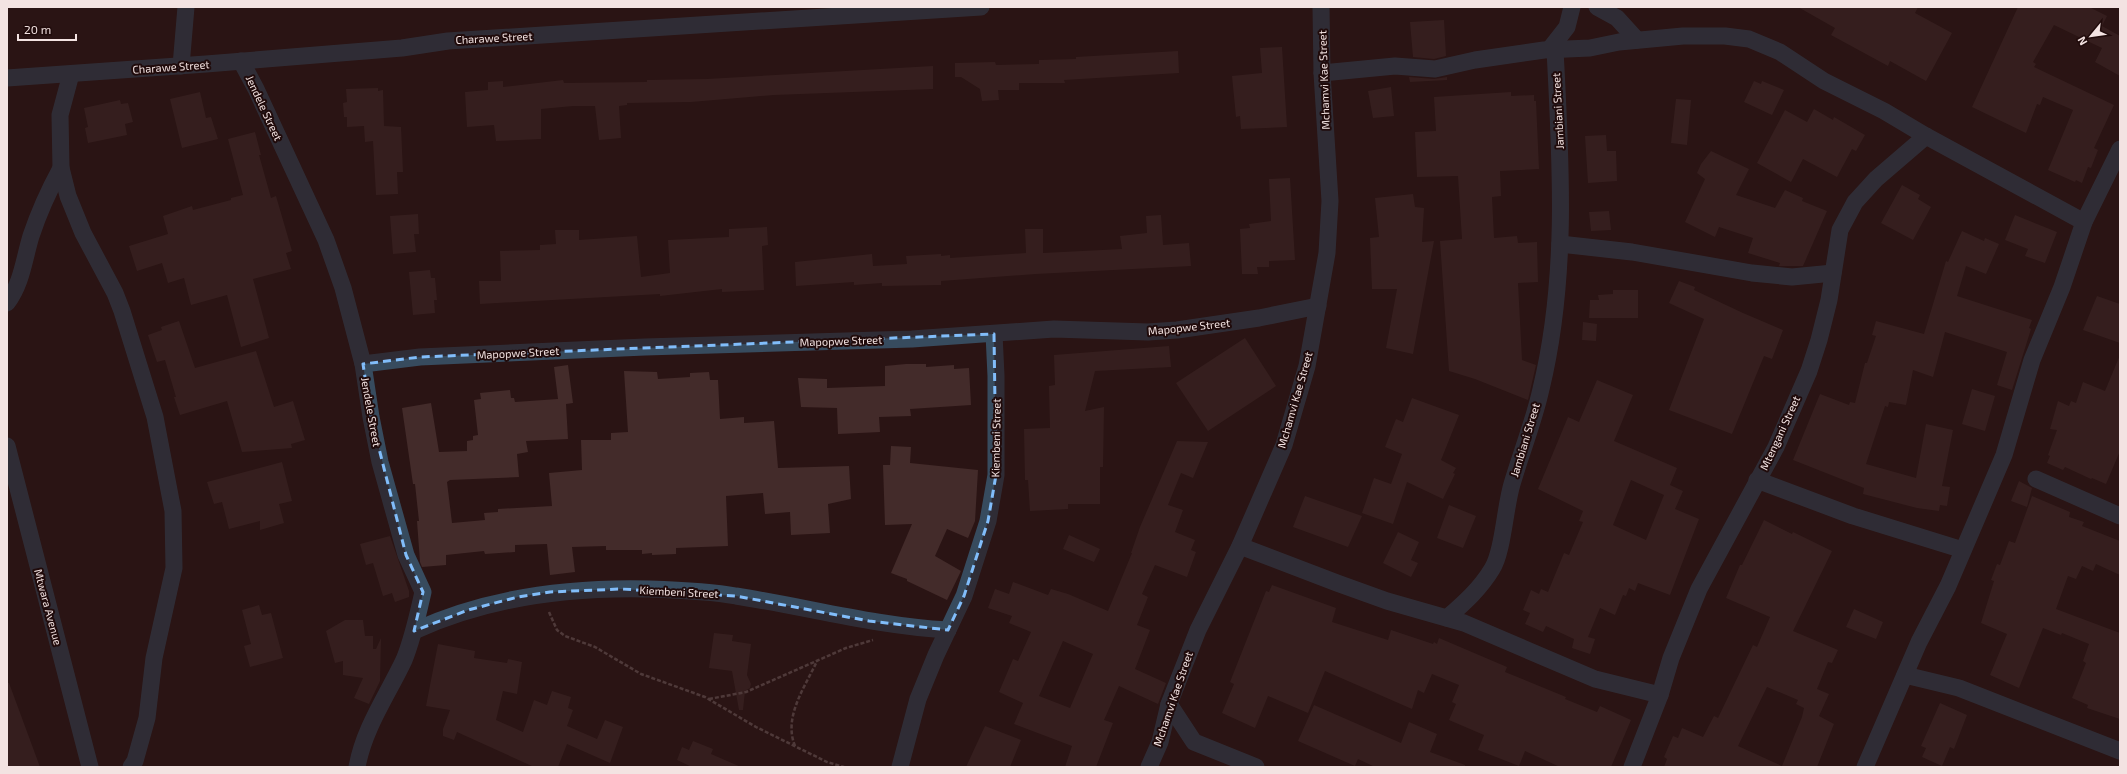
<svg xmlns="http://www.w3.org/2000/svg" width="2127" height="774" viewBox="0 0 2127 774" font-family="'Exo 2',sans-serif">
	<rect width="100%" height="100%" fill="#2a1414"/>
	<g fill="#432b2a" fill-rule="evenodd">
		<path d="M1798,7H1918L1915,13L1952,33L1926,81L1890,61L1888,66L1831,35L1835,28Z"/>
		<path d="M2018,7H2089L2107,16L2102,26L2120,36V76L2095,62L2102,48L2054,25L2033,62L2036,64L2034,67L2114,105L2094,148L2098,150L2091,168L2088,167L2082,183L2076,180L2075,182L2048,170L2073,110L2043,97L2040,105L2037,104L2026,133L1972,107Z"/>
		<path d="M1444,20L1446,56L1434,59L1413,57L1410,22Z"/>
		<path d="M1282,47L1287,127L1241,129L1240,116L1236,117L1232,76L1262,73L1260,48Z"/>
		<path d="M1178,51L1179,73L1064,80L1065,83H1019V90H998L999,100L982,101L980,89L961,77H955V63L995,62L996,65L1039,64V60L1076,59V57Z"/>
		<path d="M933,66V89L774,95L691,102L627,103V105L619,106L621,138L599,140L595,106H573L541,109V139L496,141L494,125L467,127L465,92L488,90V82L503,81V87L563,80L564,83L647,82V80L707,79Z"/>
		<path d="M1409,77L1434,79L1447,77V80L1410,82Z"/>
		<path d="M1754,81L1761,84L1762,81L1784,90L1772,115L1744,102Z"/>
		<path d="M1391,87L1394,116L1373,118L1368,91Z"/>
		<path d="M378,88V91L383,90L384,126L401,127L403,172H397L398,194L376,195L373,141L365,142L364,126L347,127V117H344L343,103L347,102L346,89Z"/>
		<path d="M200,92L206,118L211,117L218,139L182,148L170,99Z"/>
		<path d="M1511,92V96L1534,95V101H1536L1539,169L1500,171L1501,196L1492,197L1494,238L1517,236L1518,243L1537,242L1538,282L1518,283L1522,360L1536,365L1528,400L1475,379L1449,371L1440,241L1462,239L1458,176L1417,177L1415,132L1436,131L1434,97Z"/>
		<path d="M1676,99L1691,100L1687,145L1671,143Z"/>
		<path d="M120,100L121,104L128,103L133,122L125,124L127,135L88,143L85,128L88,127L84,108Z"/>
		<path d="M1814,109L1833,120L1834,117L1865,135L1856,151L1852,149L1837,177L1803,159L1791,182L1757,163L1785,110L1807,122Z"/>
		<path d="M255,132L261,155H259L271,198L276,196L292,251L286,253L291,269L253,279L269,338L241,347L227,295L191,305L184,278L168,283L162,263L137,271L129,246L168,234L163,216L192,206L193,210L231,200V198L243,195L228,139Z"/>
		<path d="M1606,135L1607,151H1616L1617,181L1588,183L1585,136Z"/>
		<path d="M1711,151L1749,169L1736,195L1775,208L1785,190L1803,198L1802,201L1827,211L1803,266H1779L1780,263L1748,253L1753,238L1719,227L1715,237L1685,222L1705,179L1697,173L1701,164Z"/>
		<path d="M1290,178L1295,260L1269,261V267H1257L1258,274H1242L1240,229L1250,228L1249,224L1271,221L1269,179Z"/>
		<path d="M1902,185L1920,195L1918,199L1931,207L1913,240L1881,223Z"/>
		<path d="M1413,194L1415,207L1424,208L1422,242L1434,241L1413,354L1386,348L1397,289H1372L1370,238L1379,237L1375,198Z"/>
		<path d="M1609,211L1611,230L1591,231L1589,212Z"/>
		<path d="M418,214L419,234H414L416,252L393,254L390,216Z"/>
		<path d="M1161,215L1163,245L1189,243L1191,266L1036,274L941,281V285L882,286V283L854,285V282L796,286L795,262L872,254L873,266L907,264L906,256L941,254V256L950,255V258L1026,253L1025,229H1043V253L1122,249L1120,236L1147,233L1146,216Z"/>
		<path d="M2015,215L2057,232L2045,263L2025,256L2028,249L2005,240Z"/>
		<path d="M767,227L768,245L762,246L764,290L722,292V289L660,296V294L480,304L479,281H501L500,251L540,250V245L556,244L555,230H579V240L637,236L641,277L670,273L668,240L729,237V229Z"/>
		<path d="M1962,231L1984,241L1985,238L1999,244L1986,274L1966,266L1957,296L2032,320L2029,328L2031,329L2012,390L1997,385L2007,352L1945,332L1933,377L1913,370L1906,405L1889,402L1888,407L1885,406L1866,464L1916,478L1926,424L1953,430L1942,486L1950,487L1947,506L1940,505L1939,511L1917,508L1863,494L1864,488L1793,460L1820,394L1849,405L1850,402L1855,403L1865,363H1867L1876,336L1872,335L1876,321L1924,334L1946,261L1948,262Z"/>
		<path d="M430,270L431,278H435L437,300H434L435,313L413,315L409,272Z"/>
		<path d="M1679,281L1695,287L1694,290L1743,313L1783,330L1772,359L1764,356L1732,434L1669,410L1704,319L1669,303Z"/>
		<path d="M1613,290H1638V318H1589L1590,300H1599L1598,295L1613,294Z"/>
		<path d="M2097,296L2120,304V343L2083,330Z"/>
		<path d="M179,321L195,368L256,351L274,407L293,401L305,440L291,444L292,448L242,452L227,401L180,415L174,397H176L165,360L157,362L148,335L162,330L161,327Z"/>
		<path d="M1583,322L1597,324L1596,341L1582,340Z"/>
		<path d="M1245,338L1276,386L1208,431L1176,383Z"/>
		<path d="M1169,346L1171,367L1095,371L1085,411L1104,407L1103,467H1100V504H1068V509L1030,511L1028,480H1025L1024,429L1050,428L1049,386L1055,385L1054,355Z"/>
		<path d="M2120,355V451L2106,484L2092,478L2091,479L2065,467L2063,470L2047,463L2050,456L2048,455L2057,430L2050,429L2058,401L2069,406L2071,401L2076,403L2083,382L2105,391Z"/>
		<path d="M906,364H926V367L954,365V369L969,368L971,405L910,409L911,416L879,417L880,432L838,434L837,408L801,407L798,378L827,379V388L885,386V366Z"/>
		<path d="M568,365L573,403L566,404L568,439L526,441L528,452L517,454L519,477L450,480L447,482L452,523L485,520L484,513L498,512V509L552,506L549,473L582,470L581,440H611V433L628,432L624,371L657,372L658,379L690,377V373L709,372L710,380H718L720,419L744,417V423L774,421L778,468L849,466L851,499L828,504L830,533L791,535L790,512L765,514L763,493L726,496L728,546L676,548V554L652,555V553L642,554V550H606V546L572,547L575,572L550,575L547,544L515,545V552L485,554L484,551L446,555V565L422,567L420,562L417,521H419L415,484H413L402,408L431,403L439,452L467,451V441L473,440V436L478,435L474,400L481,399L480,393L510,390L511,398H514L515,402L558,399L554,367Z"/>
		<path d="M1597,380L1633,395L1614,441L1677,468L1670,485L1683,491L1675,509L1699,519L1670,595L1638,583L1635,591L1629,588L1626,596L1623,595L1615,615L1600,608L1588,637L1595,639L1590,654L1572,648L1574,639L1546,626L1543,632L1525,624L1530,613L1523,610L1531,590L1539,594L1541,589L1548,592L1564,553L1569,555L1583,522L1579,521L1583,511L1538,489L1568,417L1579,422ZM1631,480L1664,495L1646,540L1613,525Z"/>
		<path d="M1972,389L1995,396L1985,431L1962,424Z"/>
		<path d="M1412,398L1459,415L1441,460L1456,468L1453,473L1455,474L1443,499L1407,482L1393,524L1362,513L1374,478L1391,484L1402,454L1385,447L1396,419L1403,422Z"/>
		<path d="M1177,441L1208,442L1193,478L1181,473L1168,505L1183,510L1175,532L1195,540L1191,550L1196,552L1187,577L1155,565L1142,594L1148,597L1137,625L1150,630L1135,669L1166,683L1158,704L1119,686L1104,720L1113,723L1096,767H1065L1072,746L1014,724L1023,703L999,692L1013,659L1018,661L1031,632L1009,623L1012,616L988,608L995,589L1009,594L1013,582L1048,595L1051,589L1068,594L1108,611L1132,553H1131L1140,527ZM1063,641L1093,654L1070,708L1039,696Z"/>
		<path d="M891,446L911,447L910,463L978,470L975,521L968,538L947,529L935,556L961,571L947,600L907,581V579L891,573L912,524L885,525L883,465H890Z"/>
		<path d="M282,462L292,501L279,504L284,523L260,530V521L229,529L222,502L214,504L207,482Z"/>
		<path d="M2019,481L2032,488L2027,507L2011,501Z"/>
		<path d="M1305,496L1362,516L1348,547L1293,527Z"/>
		<path d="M2032,496L2070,512L2069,517L2084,522L2082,526L2120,541V575L2096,564L2093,571L2082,566L2076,579L2068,576L2056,609L2120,633V719L2087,708L2088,705L2072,698L2086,663L2083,661L2089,644L2062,633L2061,635L2043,628L2019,688L1990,675L2007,634L1981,623L1994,581L1991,580L1997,564L2000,565L2009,541L2015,543Z"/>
		<path d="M1449,505L1476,516L1463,548L1437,538Z"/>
		<path d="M1764,520L1792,534L1793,532L1832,551L1793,631L1838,650L1832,663L1828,662L1817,689L1829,694L1819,716L1834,724L1817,767H1664L1667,759L1664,757L1673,736L1678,738L1682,728L1703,737L1714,716L1718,718L1753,645L1757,647L1770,617L1726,598L1740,565H1742ZM1767,687L1798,700L1796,704L1804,708L1802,717L1782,766L1738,746Z"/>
		<path d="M1398,532L1419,542L1411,560L1418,563L1411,577L1383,563Z"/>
		<path d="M1069,535L1100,549L1094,562L1063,549Z"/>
		<path d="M390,536L409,591V597L395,602L392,593L383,596L373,563L366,565L360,544Z"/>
		<path d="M1272,585L1336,608L1332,622L1388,640L1391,630L1433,644L1434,642L1437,644L1439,638L1507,667L1505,672L1566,697L1565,699L1597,712L1600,706L1631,720L1611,767H1560L1525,751L1519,766L1478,750L1484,735L1449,720L1456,704L1452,702L1459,685L1432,674L1424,693L1418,690L1412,709L1325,671L1308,713L1268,696L1255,728L1222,713L1234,684L1230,682L1266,591L1269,592Z"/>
		<path d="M259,605L262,615L271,613L283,658L250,667L244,646L251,644L242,610Z"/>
		<path d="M1854,609L1883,622L1876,639L1846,627Z"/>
		<path d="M345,620H363L365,636H373V649H376L381,638L380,681L369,704L354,698L363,678L343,675V661L335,663L326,631Z"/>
		<path d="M714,633L733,635L732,641L751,644L747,675L751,684L750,688L745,691L743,710H739L732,671L709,668Z"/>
		<path d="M438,644L475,651L474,658L507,663L508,659L522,662L517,694L503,691L496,720L523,732L534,700L547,705L552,691L571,697L568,708L573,710L567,726L597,739L605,720L623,727L610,763L567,744L558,767H534L457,732L454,740L443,736V729L450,710L426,706Z"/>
		<path d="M7,683H9L40,767H7Z"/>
		<path d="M1940,703L1967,715L1954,749L1950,747L1942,766L1922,757L1926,748L1921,746Z"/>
		<path d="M1314,705L1401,743L1409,722L1437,734L1430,752L1465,765V767H1375L1358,759L1355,766L1298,741Z"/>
		<path d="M985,726L1021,740L1010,767H966Z"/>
		<path d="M693,741L713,749L711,754L741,767H692L677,760L682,747L689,750Z"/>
	</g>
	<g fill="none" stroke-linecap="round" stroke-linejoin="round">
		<g stroke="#7b6767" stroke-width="2.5" stroke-dasharray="4 2" stroke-linecap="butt">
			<path d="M549,612L557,630L565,636L595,647L641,674L705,697L756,727L827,762L844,767"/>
			<path d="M709,699L746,692L846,648L873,640"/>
			<path d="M795,746C783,717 805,687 817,661"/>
		</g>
		<g stroke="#374b5e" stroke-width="17">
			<path d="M1597,7L1617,18L1637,40"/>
			<path d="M1549,50L1567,27L1572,7"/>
			<path d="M241,61L256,89L326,240L343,288L363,364L371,417L380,462L406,555L423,592C418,614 413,638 404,660C387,696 364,728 357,767"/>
			<path d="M181,66L186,7"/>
			<path d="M1322,73L1395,66L1435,69L1475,60L1544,50L1590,48L1619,42L1683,36H1725L1749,39L1780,52L1824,81L1884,111L1926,136L2084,222"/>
			<path d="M71,74L60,115L61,168L68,196L83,233L115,293L122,311L155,417L173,511L174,568L154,658L147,718L135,761L131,767"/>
			<path d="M7,78L206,64L402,48L448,41L981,7"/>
			<path d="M1560,244L1632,252L1752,273L1792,277L1833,273"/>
			<path d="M7,303C22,283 24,259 31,236C39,212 49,190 61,168"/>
			<path d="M363,364L420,357L645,347L912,339L1054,329L1148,332L1177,330L1259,318L1318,306"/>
			<path d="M7,446L90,767"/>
			<path d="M2036,479L2120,516"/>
			<path d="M1757,480L1853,516L1963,550"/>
			<path d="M1240,546L1337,583L1387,601L1464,623L1595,679L1660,695"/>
			<path d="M1447,618C1464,603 1480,589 1492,569C1503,552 1505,507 1512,484C1521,453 1534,421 1541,389C1568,278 1561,163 1555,50"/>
			<path d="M414,631C488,597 568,587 649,589C678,590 708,591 736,596C807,607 876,626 948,630"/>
			<path d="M1905,675L1959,688L2120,751"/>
			<path d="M1169,704L1194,742L1256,767"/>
			<path d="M900,767L918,699L936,655L964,596L988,521L996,475V376L994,334"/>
			<path d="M1149,767L1160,742L1169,704L1198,630L1240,546L1284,445L1307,366L1327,253L1330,201L1322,73L1321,7"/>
			<path d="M1632,767L1660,695L1671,658L1699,589L1776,447L1809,371L1819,340L1829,300L1840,230L1855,202L1876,179L1926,136"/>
			<path d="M1865,767L1919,642L1948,586L2004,455L2032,360L2062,287L2084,222L2120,149"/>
		</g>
	</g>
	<path d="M0 0H2127V774H0ZM994,334L996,475L988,521L964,596L948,630L869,621L736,596L621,589L550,592L518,597L468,610L414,631L423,592L406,555L371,417L363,364L420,357Z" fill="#2a1414" fill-opacity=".55" fill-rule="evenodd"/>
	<path fill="none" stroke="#81bdfa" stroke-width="3" stroke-dasharray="8 5" stroke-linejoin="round" d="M994,334L996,475L988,521L964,596L948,630L869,621L736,596L621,589L550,592L518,597L468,610L414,631L423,592L406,555L371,417L363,364L420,357Z"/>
	<g text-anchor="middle" stroke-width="4" stroke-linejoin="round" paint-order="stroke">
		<g font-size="11" fill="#f3e3e2" stroke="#200b0b">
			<text transform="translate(494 38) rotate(-3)" y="4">Charawe Street</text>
			<text transform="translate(171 67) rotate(-4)" y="4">Charawe Street</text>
			<text transform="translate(1324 80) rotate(-92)" y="4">Mchamvi Kae Street</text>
			<text transform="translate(264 108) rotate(65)" y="4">Jendele Street</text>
			<text transform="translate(1558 111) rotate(-93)" y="4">Jambiani Street</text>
			<text transform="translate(1189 327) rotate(-6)" y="4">Mapopwe Street</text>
			<text transform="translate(841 341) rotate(-2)" y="4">Mapopwe Street</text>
			<text transform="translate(518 353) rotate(-3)" y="4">Mapopwe Street</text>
			<text transform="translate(1295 400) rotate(-74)" y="4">Mchamvi Kae Street</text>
			<text transform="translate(371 412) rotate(80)" y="4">Jendele Street</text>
			<text transform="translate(1780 433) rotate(-65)" y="4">Mtengani Street</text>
			<text transform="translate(996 438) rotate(-89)" y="4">Kiembeni Street</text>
			<text transform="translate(1525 440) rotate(-73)" y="4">Jambiani Street</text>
			<text transform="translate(679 592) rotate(3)" y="4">Kiembeni Street</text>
			<text transform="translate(48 607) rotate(75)" y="4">Mtwara Avenue</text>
			<text transform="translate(1173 699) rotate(-71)" y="4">Mchamvi Kae Street</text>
		</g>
	</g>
	<rect width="2127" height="774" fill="none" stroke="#f3e3e2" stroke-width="16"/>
	<g transform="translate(2091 36) rotate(241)" stroke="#200b0b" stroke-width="3" paint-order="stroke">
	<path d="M0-3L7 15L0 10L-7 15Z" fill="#f3e3e2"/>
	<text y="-6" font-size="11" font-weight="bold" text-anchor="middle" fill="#f3e3e2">N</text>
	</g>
	<path d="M18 34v6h58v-6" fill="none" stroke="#f3e3e2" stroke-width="2"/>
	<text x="24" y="34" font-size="12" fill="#f3e3e2" stroke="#200b0b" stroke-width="3" paint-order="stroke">20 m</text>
</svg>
